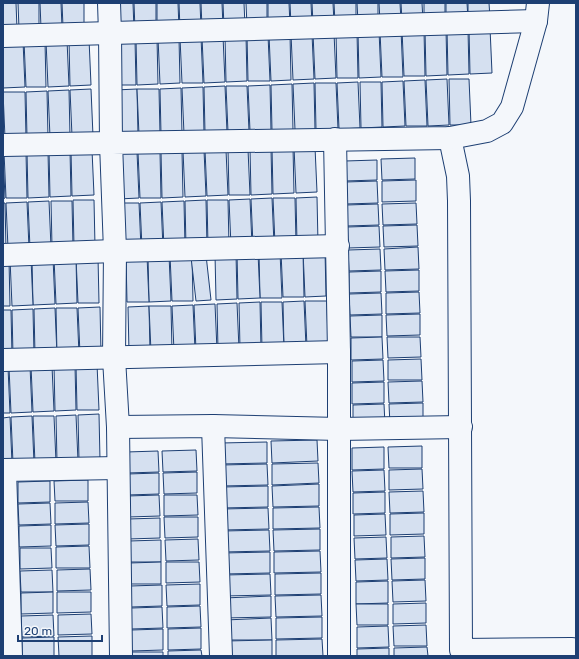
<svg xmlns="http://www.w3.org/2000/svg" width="579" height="659" viewBox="0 0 579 659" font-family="Rubik,sans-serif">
	<rect width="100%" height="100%" fill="#f4f7fb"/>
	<g fill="#d5e0f0" stroke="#1d3f73">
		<path d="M3,3H16L17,29H3Z"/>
		<path d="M18,3H39V28L19,29Z"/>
		<path d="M40,3H61L62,27L41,28Z"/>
		<path d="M62,3H84V27H63Z"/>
		<path d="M112,3H133L134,30H113Z"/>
		<path d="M134,3H156V29L135,30Z"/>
		<path d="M157,3H178L179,29H157Z"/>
		<path d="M179,3H200L201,28L180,29Z"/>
		<path d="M201,3H222L223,27L202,28Z"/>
		<path d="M223,3H244L245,26L224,27Z"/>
		<path d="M246,3H267V26H247Z"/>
		<path d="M268,3H289L290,25L268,26Z"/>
		<path d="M290,3H311L312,24L291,25Z"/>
		<path d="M312,3H333L334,23L313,24Z"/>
		<path d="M334,3H356V22L335,23Z"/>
		<path d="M357,3H378V22H358Z"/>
		<path d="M379,3H400L401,21L380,22Z"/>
		<path d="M401,3H422L423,21H402Z"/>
		<path d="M424,3H445V20L424,21Z"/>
		<path d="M446,3H467L468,19L446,20Z"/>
		<path d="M468,3H489L490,18L468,19Z"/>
		<path d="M490,28L492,73L470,74L469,29Z"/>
		<path d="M446,29L447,75L426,76L425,30Z"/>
		<path d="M447,29H468L469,74L448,75Z"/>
		<path d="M401,30L403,77H382L380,31Z"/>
		<path d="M402,30H424L425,76H404Z"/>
		<path d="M379,31L381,77L359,78L358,32Z"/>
		<path d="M357,32L358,78H337L336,33Z"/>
		<path d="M313,33H334L336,78L315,79Z"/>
		<path d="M290,34L291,80L271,81L269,35Z"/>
		<path d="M291,34H312L314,79L293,80Z"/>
		<path d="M246,35L247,81L226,82L225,36Z"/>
		<path d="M247,35H268L270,81H248Z"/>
		<path d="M223,36L225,82L204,83L202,37Z"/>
		<path d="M201,37L203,83H182L180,38Z"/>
		<path d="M157,38L158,84L137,85L136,39Z"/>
		<path d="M158,38H179L180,83L160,84Z"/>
		<path d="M89,39L91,85L70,86L69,40Z"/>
		<path d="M135,39L136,85H115L113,40Z"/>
		<path d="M67,40L69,86L48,87L46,41Z"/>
		<path d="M23,41L25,87L3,88V42Z"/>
		<path d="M24,41H45L46,87H26Z"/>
		<path d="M447,79L449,125L428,126L426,80Z"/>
		<path d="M449,79H469L471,125H450Z"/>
		<path d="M425,80L427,126H406L404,81Z"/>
		<path d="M403,81L405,126L383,127L382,82Z"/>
		<path d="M358,82L360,128L339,129L337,83Z"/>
		<path d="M360,82H381L382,127L361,128Z"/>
		<path d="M314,83L315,130H295L293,84Z"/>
		<path d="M315,83H336L338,129L316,130Z"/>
		<path d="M292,84L293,130L272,131L271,85Z"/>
		<path d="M270,85L271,131H250L248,86Z"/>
		<path d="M225,86L227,132L205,133L204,87Z"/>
		<path d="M226,86H247L249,131L228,132Z"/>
		<path d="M203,87L204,133L184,134L182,88Z"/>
		<path d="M181,88L182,134H161L160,89Z"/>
		<path d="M91,89L93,136H72L70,90Z"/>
		<path d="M137,89L138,135L117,136L115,90Z"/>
		<path d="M137,89H159L160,134L139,135Z"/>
		<path d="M69,90L70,136L50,137L48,91Z"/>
		<path d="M47,91L48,137L27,138L26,92Z"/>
		<path d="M3,92H25L26,138H5Z"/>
		<path d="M293,147L294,193L273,194L272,148Z"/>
		<path d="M294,147H315L317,192L296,193Z"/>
		<path d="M271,148L272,194L251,195L250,149Z"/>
		<path d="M248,149L250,195H229L228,150Z"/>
		<path d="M70,150L71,196L50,197L49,151Z"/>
		<path d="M71,150H92L94,195L72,196Z"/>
		<path d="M204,150L206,196L185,197L183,151Z"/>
		<path d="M205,150H226L228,195L207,196Z"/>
		<path d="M48,151L49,197L28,198L27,152Z"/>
		<path d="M161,151H182L183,197L162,198Z"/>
		<path d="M3,152L5,198L3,199Z"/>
		<path d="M4,152H26L27,198H6Z"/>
		<path d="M137,152L139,198L118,199L116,153Z"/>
		<path d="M138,152H160L161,198H140Z"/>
		<path d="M415,158V179L382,180L381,159Z"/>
		<path d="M377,160V180L345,181V161Z"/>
		<path d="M416,180V201L382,202V181Z"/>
		<path d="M377,181L378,203L346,204L345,182Z"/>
		<path d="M317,197L318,243H297L296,198Z"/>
		<path d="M272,198L274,244L253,245L251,199Z"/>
		<path d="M273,198H295L296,243L275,244Z"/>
		<path d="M250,199L252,245L231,246L229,200Z"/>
		<path d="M73,200H94L95,246L74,247Z"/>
		<path d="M206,200L207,247H186L185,201Z"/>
		<path d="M207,200H228L229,246H208Z"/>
		<path d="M49,201L51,247L30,248L28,202Z"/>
		<path d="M51,201H72L73,247H52Z"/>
		<path d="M184,201L185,247L164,248L162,202Z"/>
		<path d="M27,202L29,248H8L6,203Z"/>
		<path d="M161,202L163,248H142L140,203Z"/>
		<path d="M3,203H5L6,248H3Z"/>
		<path d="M118,203H139L141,248L119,249Z"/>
		<path d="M416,203L417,224L383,225L382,204Z"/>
		<path d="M378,204L379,225L347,226L346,205Z"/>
		<path d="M417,225L418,246L384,247L383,226Z"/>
		<path d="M379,226L380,247L348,248L347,227Z"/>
		<path d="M418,247L419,269L385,270L384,249Z"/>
		<path d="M380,249L381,270L349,271L348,250Z"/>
		<path d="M325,250L326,296L305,297L303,251Z"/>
		<path d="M303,251L304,297H283L281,252Z"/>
		<path d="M280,252L282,298H260L259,253Z"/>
		<path d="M236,253L237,299L216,300L215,254Z"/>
		<path d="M237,253H258L260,298L238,299Z"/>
		<path d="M192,254L193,301H172L170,255Z"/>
		<path d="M169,255L171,301L149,302L148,256Z"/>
		<path d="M206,255L211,300L196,301L191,257Z"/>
		<path d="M147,256L149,302H127L126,257Z"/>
		<path d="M98,257L99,303H78L76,258Z"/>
		<path d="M53,258L55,304L33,305L32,259Z"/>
		<path d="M54,258H76L77,303L56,304Z"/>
		<path d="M10,259H31L33,305L12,306Z"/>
		<path d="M3,260H9L10,306H3Z"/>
		<path d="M419,270V291L386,292L385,271Z"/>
		<path d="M381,271V292L349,293V272Z"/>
		<path d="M419,292L420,313L386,314V293Z"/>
		<path d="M381,293L382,314L350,315L349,294Z"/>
		<path d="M304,301L306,347L284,348L283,302Z"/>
		<path d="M305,301H327L328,346L307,347Z"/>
		<path d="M260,302L261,349H240L239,303Z"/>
		<path d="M261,302H282L284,348L262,349Z"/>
		<path d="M237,303L239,349L218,350L217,304Z"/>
		<path d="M215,304L217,350H196L194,305Z"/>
		<path d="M193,305L195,350L174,351L172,306Z"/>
		<path d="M149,306L150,352L129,353L128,307Z"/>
		<path d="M149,306H171L172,351L151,352Z"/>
		<path d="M100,307L101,353L80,354L78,308Z"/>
		<path d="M55,308L57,355H35L34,309Z"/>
		<path d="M56,308H77L79,354L57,355Z"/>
		<path d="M33,309L34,355L13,356L12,310Z"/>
		<path d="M3,310H11L12,356H3Z"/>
		<path d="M420,314V335L387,336L386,315Z"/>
		<path d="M382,315V337H351L350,316Z"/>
		<path d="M382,337L383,359L351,360V338Z"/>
		<path d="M387,337H420L421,357L388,358Z"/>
		<path d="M421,359L422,380H388V360Z"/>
		<path d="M383,360L384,381L352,382V361Z"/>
		<path d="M97,364L99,410H77L76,365Z"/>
		<path d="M75,365L76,410L55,411L54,366Z"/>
		<path d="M30,366L32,412L11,413L9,367Z"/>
		<path d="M31,366H52L54,411L33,412Z"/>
		<path d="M3,367H8L10,413H3Z"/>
		<path d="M422,381L423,402L389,403L388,382Z"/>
		<path d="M384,382V403L352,404V383Z"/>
		<path d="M423,403V424L390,425L389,404Z"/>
		<path d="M384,404L385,425L353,426V405Z"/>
		<path d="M99,414L100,460L79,461L78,415Z"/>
		<path d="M76,415L78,461L57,462L56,416Z"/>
		<path d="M32,416L34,463H13L11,417Z"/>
		<path d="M33,416H54L56,462L35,463Z"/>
		<path d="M10,417L12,463L3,464V418Z"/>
		<path d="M317,440L318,461L272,463L271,441Z"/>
		<path d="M267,442V463L221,464V443Z"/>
		<path d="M422,446V468H389L388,447Z"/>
		<path d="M384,447V469L352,470V448Z"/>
		<path d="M196,450L197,471L163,472L162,451Z"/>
		<path d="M158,451L159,472L127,473L126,452Z"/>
		<path d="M318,463L319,483L272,485V464Z"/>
		<path d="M267,464L268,485L222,486L221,465Z"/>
		<path d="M422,469L423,489L389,490V470Z"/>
		<path d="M384,470L385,491L353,492L352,471Z"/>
		<path d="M197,472V493L164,494L163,473Z"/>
		<path d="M159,473V494L127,495V474Z"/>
		<path d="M88,480V501H55L54,481Z"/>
		<path d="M50,481V502L18,503V482Z"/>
		<path d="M319,484V506L273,507L272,486Z"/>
		<path d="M268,486V507L222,508V487Z"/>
		<path d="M423,491L424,512L390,513L389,492Z"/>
		<path d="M385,492V513L353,514V493Z"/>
		<path d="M159,495L160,516L128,517L127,496Z"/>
		<path d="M164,495H197L198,515L164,516Z"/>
		<path d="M88,502L89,523L55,524V503Z"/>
		<path d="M50,503L51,524L19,525L18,504Z"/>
		<path d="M319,507L320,528L273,529V508Z"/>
		<path d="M268,508L269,529L223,530L222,509Z"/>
		<path d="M424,513V534L390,535V514Z"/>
		<path d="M385,514L386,535L354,536V515Z"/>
		<path d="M164,517H198V537L165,538Z"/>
		<path d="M160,518V538L128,539V519Z"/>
		<path d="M89,524V545L56,546L55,525Z"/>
		<path d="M51,525V546L19,547V526Z"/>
		<path d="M320,529V550L274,551L273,530Z"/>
		<path d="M269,530L270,551L223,552V531Z"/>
		<path d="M424,536L425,557L391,558V537Z"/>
		<path d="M386,537L387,558L355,559L354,538Z"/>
		<path d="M198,539L199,560L166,561L165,540Z"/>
		<path d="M161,540V562H129V541Z"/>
		<path d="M89,546L90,568H56V547Z"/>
		<path d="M20,548H51L52,568L20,569Z"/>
		<path d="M320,551L321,572L274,573V552Z"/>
		<path d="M270,552V573L224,574L223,553Z"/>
		<path d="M425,558V579L392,580L391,559Z"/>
		<path d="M387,559L388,580L356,581L355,560Z"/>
		<path d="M161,562V584H130L129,563Z"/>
		<path d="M166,562H199L200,582L166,583Z"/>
		<path d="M90,569L91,590L57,591V570Z"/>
		<path d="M52,570L53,592H21L20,571Z"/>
		<path d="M321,573V594L275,595V574Z"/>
		<path d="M270,574L271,595L224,596V575Z"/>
		<path d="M425,580L426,601L393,602L392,581Z"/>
		<path d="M388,581V603L356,604V582Z"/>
		<path d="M200,584V605L167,606L166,585Z"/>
		<path d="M162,585V606L131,607L130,586Z"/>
		<path d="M53,592V613L21,614V593Z"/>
		<path d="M57,592H91V612L57,613Z"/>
		<path d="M321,595L322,616L276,617L275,596Z"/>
		<path d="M271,596V617L225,618L224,598Z"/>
		<path d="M426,603V623L393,624V604Z"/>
		<path d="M356,604H388V625H357Z"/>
		<path d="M200,606L201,627L167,628V607Z"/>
		<path d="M162,607L163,628L131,629V608Z"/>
		<path d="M91,614L92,634L58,635V615Z"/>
		<path d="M53,615L54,636L22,637L21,616Z"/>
		<path d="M322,617V638L276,639V618Z"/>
		<path d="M271,618L272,640H226L225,620Z"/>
		<path d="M426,625L427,646H394L393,626Z"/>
		<path d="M388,626L389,647L357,648V627Z"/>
		<path d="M201,628V649L168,650V629Z"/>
		<path d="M163,629V650L131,651V630Z"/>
		<path d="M92,636V656H59L58,637Z"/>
		<path d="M54,637V656H22V638Z"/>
		<path d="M322,639L323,656H276V640Z"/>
		<path d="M272,640V656H226V641Z"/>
		<path d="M427,647L428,656H394V648Z"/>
		<path d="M389,648V656H357V649Z"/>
		<path d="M201,650L202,656H168V651Z"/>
		<path d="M131,652H163V656H132Z"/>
	</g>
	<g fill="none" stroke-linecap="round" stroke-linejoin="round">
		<g stroke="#1d3f73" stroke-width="24">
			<g id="minor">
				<path d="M3,36L536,21"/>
				<path d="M450,138L458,176L459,201L461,650L572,649L576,651"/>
				<path d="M335,139L339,352V656"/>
				<path d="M3,145L111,143L110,33L109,3"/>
				<path d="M3,255L115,251L338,246"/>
				<path d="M3,360L339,352"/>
				<path d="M213,426L221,656"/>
				<path d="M118,427L213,426L339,429L461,427"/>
				<path d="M3,470L118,468"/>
				<path d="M5,470L11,656"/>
				<path d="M121,656L118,427L114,358L115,251L111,143L450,138L487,131L502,123L512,107L536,21L538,3"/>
			</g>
		</g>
		<use href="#minor" stroke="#f4f7fb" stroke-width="22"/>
	</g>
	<rect width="579" height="659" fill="none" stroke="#1d3f73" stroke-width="8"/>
	<path d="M18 635v6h84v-6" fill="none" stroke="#1d3f73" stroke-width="2"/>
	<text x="24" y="635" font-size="12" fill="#1d3f73" stroke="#f4f7fb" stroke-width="3" paint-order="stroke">20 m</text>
</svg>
